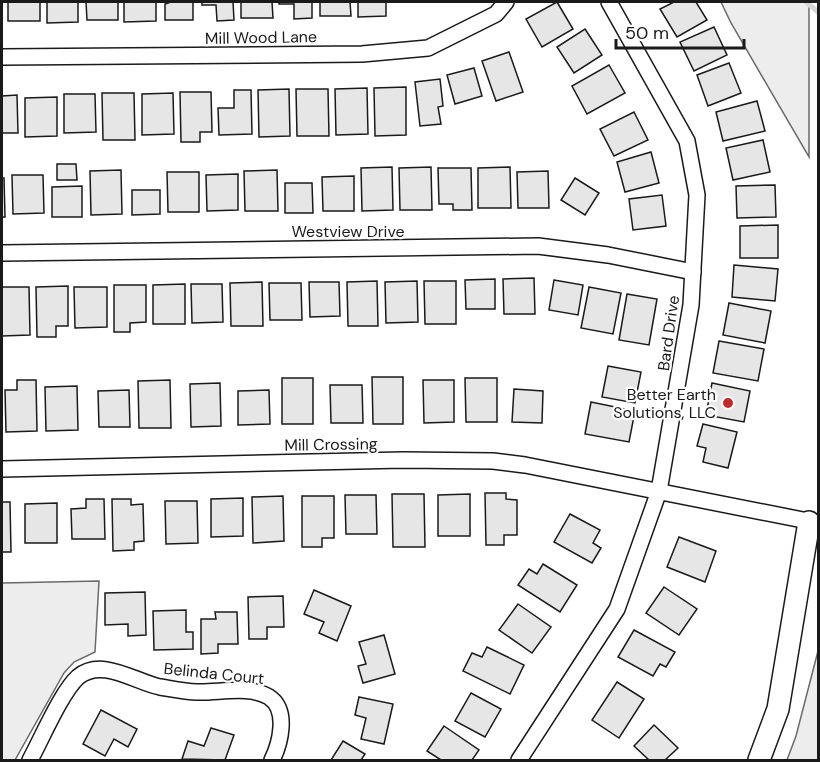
<svg xmlns="http://www.w3.org/2000/svg" width="820" height="762" viewBox="0 0 820 762" font-family="'DM Sans',sans-serif">
	<rect width="100%" height="100%" fill="#fff"/>
	<g fill="#ededed" stroke="#6a6a6a" stroke-width="1.5">
		<path d="M721,2H809V157L731,23Z"/>
		<path d="M99,581L95,652L74,662L64,673L15,760H2V583Z"/>
		<path d="M818,651V760H787L796,736Z"/>
	</g>
	<g fill="none" stroke-linecap="round" stroke-linejoin="round">
		<path stroke="#d7d7d7" stroke-width="5" d="M806,2L818,12"/>
	</g>
	<g fill="#e6e6e6" stroke="#1a1a1a" stroke-width="1.5">
		<rect x="8" y="2" width="32" height="19"/>
		<path d="M47,2H78V22L47,23Z"/>
		<path d="M86,2H118V20H87Z"/>
		<path d="M124,2H156V21L124,22Z"/>
		<path d="M171,2H193V20H165V4Z"/>
		<path d="M202,2H233L234,20L217,21L216,5H202Z"/>
		<path d="M241,2H272L273,18H241Z"/>
		<path d="M279,2H312V18L294,19V4H279Z"/>
		<path d="M320,2H350L351,16H320Z"/>
		<path d="M358,2H386V16L358,17Z"/>
		<path d="M557,2L573,29L542,47L526,19Z"/>
		<path d="M674,2H696L707,20L677,37L660,9Z"/>
		<path d="M714,27L727,55L694,71L680,42Z"/>
		<path d="M585,29L602,55L574,73L557,47Z"/>
		<path d="M509,52L523,92L496,101L482,61Z"/>
		<path d="M729,63L741,93L708,106L697,75Z"/>
		<path d="M609,65L625,93L587,114L572,86Z"/>
		<path d="M474,68L482,96L455,104L447,75Z"/>
		<path d="M440,79L443,106L438,107L441,124L420,126L415,82Z"/>
		<path d="M406,87V135L375,136L374,88Z"/>
		<path d="M367,88L368,134L336,135L335,89Z"/>
		<path d="M289,89L290,136L259,137L258,90Z"/>
		<path d="M296,89H328L329,136H297Z"/>
		<path d="M234,90H251L252,134L219,135L218,108H234Z"/>
		<path d="M180,92H211L212,132H200V142H181Z"/>
		<path d="M102,93H134L135,140H103Z"/>
		<path d="M173,93L174,134L142,135V94Z"/>
		<path d="M64,94H95L96,132L64,133Z"/>
		<path d="M17,95L18,133H2V96Z"/>
		<path d="M57,97V136L25,137V98Z"/>
		<path d="M757,101L765,131L723,141L716,112Z"/>
		<path d="M634,112L648,140L614,156L600,129Z"/>
		<path d="M763,140L770,172L733,180L726,148Z"/>
		<path d="M651,152L659,183L625,192L617,162Z"/>
		<path d="M57,164H76L77,180H57Z"/>
		<path d="M392,167L393,210L362,211L361,168Z"/>
		<path d="M431,167L432,210H400L399,168Z"/>
		<path d="M510,167L511,208H478V168Z"/>
		<path d="M438,168H471L472,210H453V204H439Z"/>
		<path d="M121,170L122,214L91,215L90,171Z"/>
		<path d="M277,170L278,211H245L244,171Z"/>
		<path d="M548,171L549,208H518L517,172Z"/>
		<path d="M167,172H199V212H168Z"/>
		<path d="M238,174V210L207,211L206,175Z"/>
		<path d="M12,175H43L44,213L13,214Z"/>
		<path d="M354,176V211H323L322,177Z"/>
		<path d="M2,178H4L5,217H2Z"/>
		<path d="M575,178L599,193L585,215L561,200Z"/>
		<path d="M285,183H312L313,213H285Z"/>
		<path d="M775,185L776,217L737,218L736,186Z"/>
		<path d="M82,186V217H52V187Z"/>
		<path d="M132,190H160V214L132,215Z"/>
		<path d="M662,195L666,226L633,230L629,199Z"/>
		<path d="M778,225V258H740V226Z"/>
		<path d="M734,265L778,269L775,301L732,297Z"/>
		<path d="M534,278L535,314H504L503,279Z"/>
		<path d="M495,279V309H466L465,280Z"/>
		<path d="M554,280L583,285L578,315L549,310Z"/>
		<path d="M377,281L378,326H348L347,282Z"/>
		<path d="M417,281L418,322L386,323L385,282Z"/>
		<path d="M424,281H456V324H425Z"/>
		<path d="M262,282L263,326H231L230,283Z"/>
		<path d="M309,282H339L340,316L310,317Z"/>
		<path d="M269,283H301L302,320H270Z"/>
		<path d="M185,284V324H153V285Z"/>
		<path d="M191,284H222L223,322L192,323Z"/>
		<path d="M114,285H146V322L130,323V332H114Z"/>
		<path d="M68,286V326H56V337H37L36,287Z"/>
		<path d="M2,287H29L30,335L2,336Z"/>
		<path d="M74,287H107V327L75,328Z"/>
		<path d="M589,287L621,293L613,334L581,328Z"/>
		<path d="M627,294L657,299L649,345L619,340Z"/>
		<path d="M729,303L771,311L765,343L723,335Z"/>
		<path d="M719,341L764,349L758,381L713,373Z"/>
		<path d="M608,366L641,372L635,403L602,397Z"/>
		<path d="M372,377H403V424H373Z"/>
		<rect x="282" y="378" width="31" height="46"/>
		<path d="M465,378H497V422H466Z"/>
		<path d="M17,380H36L37,431L6,432L5,390H17Z"/>
		<path d="M170,380L171,428H139L138,381Z"/>
		<path d="M423,380H454V422L424,423Z"/>
		<path d="M220,383L221,426L191,427L190,384Z"/>
		<path d="M712,383L750,391L744,422L706,415Z"/>
		<path d="M330,385H362L363,423H331Z"/>
		<path d="M77,386L78,430L46,431L45,387Z"/>
		<path d="M514,389L543,391L542,423L512,422Z"/>
		<path d="M129,390L130,427H99L98,391Z"/>
		<path d="M269,390L270,424L238,425V391Z"/>
		<path d="M591,402L635,411L629,442L585,434Z"/>
		<path d="M703,424L737,432L728,468L703,462L706,448L697,446Z"/>
		<path d="M485,493H506V499L517,500V535H504V545H486Z"/>
		<path d="M392,494H424L425,547H393Z"/>
		<path d="M470,494V536H438V495Z"/>
		<path d="M345,495H376L377,534H346Z"/>
		<path d="M283,496L284,541L253,543L252,497Z"/>
		<path d="M302,496H334V538H322V547H302Z"/>
		<path d="M243,498V536L211,537V499Z"/>
		<path d="M86,499H104L105,539H72L71,509L86,508Z"/>
		<path d="M112,499H131V505L143,504L144,541L134,542V550L113,551Z"/>
		<path d="M165,501H197L198,543L166,544Z"/>
		<path d="M2,502H10L11,552H2Z"/>
		<path d="M57,503V543H25V504Z"/>
		<path d="M570,514L600,530L593,543L601,548L592,563L554,542Z"/>
		<path d="M679,537L716,551L705,582L667,567Z"/>
		<path d="M543,564L577,585L560,612L518,585L529,569L537,574Z"/>
		<path d="M664,587L697,609L679,635L646,613Z"/>
		<path d="M314,590L351,606L337,641L319,633L324,622L304,614Z"/>
		<path d="M145,592L146,635L128,636V624L105,625V593Z"/>
		<path d="M283,596L284,627H267V639H249L248,597Z"/>
		<path d="M518,604L551,627L532,653L499,630Z"/>
		<path d="M186,610V632H193V649L154,650L153,611Z"/>
		<path d="M215,612H237L238,644H218V653L201,654V619H216Z"/>
		<path d="M634,630L675,652L666,667L660,664L653,676L618,657Z"/>
		<path d="M384,635L395,674L363,683L358,666L366,664L359,642Z"/>
		<path d="M487,647L524,665L510,694L463,671L472,653L482,657Z"/>
		<path d="M617,682L644,699L619,738L592,720Z"/>
		<path d="M471,693L501,709L485,737L455,721Z"/>
		<path d="M359,697L393,704L384,744L361,739L366,718L355,715Z"/>
		<path d="M101,710L137,729L128,747L114,739L105,756L83,744Z"/>
		<path d="M654,725L678,748L665,760H649L634,746Z"/>
		<path d="M444,726L479,750L472,760H441L427,751Z"/>
		<path d="M211,728L234,735L225,760L182,759L188,741L204,746Z"/>
		<path d="M343,741L365,754L361,760H331Z"/>
	</g>
	<g fill="none" stroke-linecap="round" stroke-linejoin="round">
		<g stroke="#1a1a1a" stroke-width="18">
			<g id="street">
				<path d="M2,57L362,54L428,48L496,14L506,2"/>
				<path d="M2,253L538,246L608,255L693,272"/>
				<path d="M2,469L403,460L493,461L525,465L818,523"/>
				<path d="M30,760C41,740 62,691 78,677C102,657 135,682 160,687C172,689 185,692 197,692C218,693 250,685 269,697C289,710 280,744 272,760"/>
				<path d="M519,760L617,609L659,491L691,305L697,195L687,141L609,2"/>
			</g>
		</g>
		<g stroke="#1a1a1a" stroke-width="24">
			<path id="secondary" d="M759,760L778,709L809,522"/>
		</g>
		<use href="#street" stroke="#fff" stroke-width="15"/>
		<use href="#secondary" stroke="#fff" stroke-width="21"/>
	</g>
	<circle fill="#c62828" stroke="#fff" stroke-width="2" cx="728" cy="403" r="6"/>
	<g text-anchor="middle" stroke-width="4.5" stroke-linejoin="round" paint-order="stroke">
		<g font-size="16" fill="#1a1a1a" stroke="#fff">
			<text transform="translate(261 37) rotate(-1)" y="6">Mill Wood Lane</text>
			<text x="348" y="237">Westview Drive</text>
			<text transform="translate(668 333) rotate(-82)" y="6">Bard Drive</text>
			<text transform="translate(331 444) rotate(-1)" y="6">Mill Crossing</text>
			<text transform="translate(214 673) rotate(6)" y="6">Belinda Court</text>
		</g>
		<g font-size="16" fill="#1a1a1a" stroke="#fff" text-anchor="end">
			<text x="716" y="400">Better Earth<tspan x="716" dy="18">Solutions, LLC</tspan></text>
		</g>
	</g>
	<rect width="820" height="762" fill="none" stroke="#1a1a1a" stroke-width="6"/>
	<path d="M616 39v9h128v-9" fill="none" stroke="#1a1a1a" stroke-width="3"/>
	<text x="625" y="39" font-size="18" fill="#1a1a1a" stroke="#ffffff" stroke-width="4.5" paint-order="stroke">50 m</text>
</svg>
